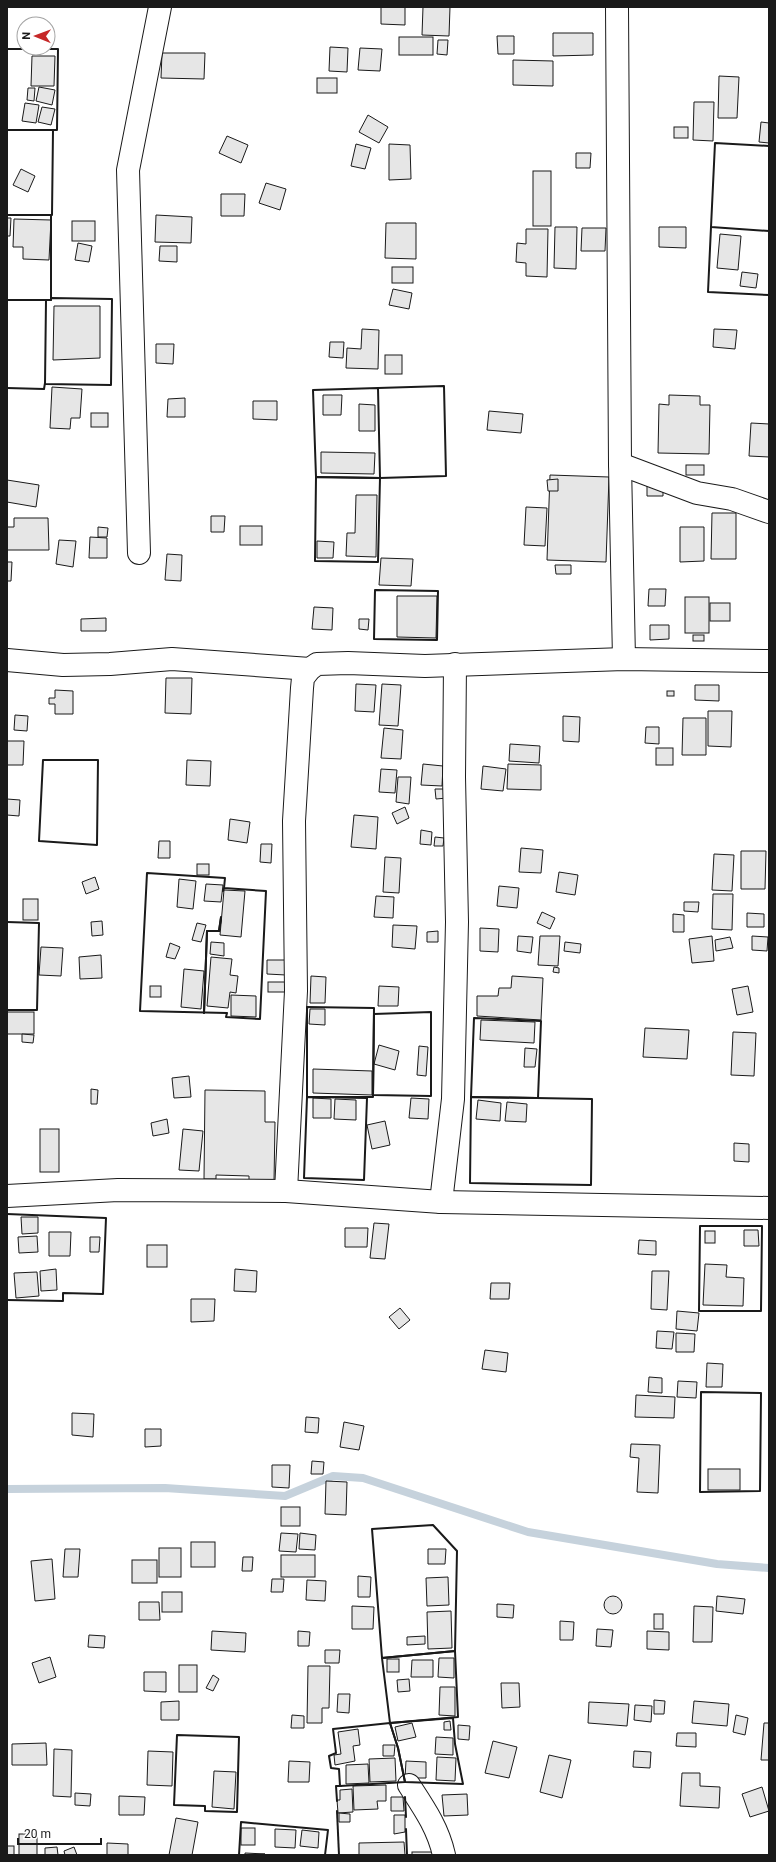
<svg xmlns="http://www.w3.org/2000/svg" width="776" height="1862" viewBox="0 0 776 1862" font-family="Roboto,sans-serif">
	<rect width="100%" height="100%" fill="#fff"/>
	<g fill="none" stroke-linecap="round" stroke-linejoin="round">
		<path stroke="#c6d2dc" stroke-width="8" d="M7,1489L165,1488L285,1496L333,1476L363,1478L528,1532L717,1564L769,1568"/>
	</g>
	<g fill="#e6e6e6" stroke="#1a1a1a">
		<path d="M381,7H405V25L381,24Z"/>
		<path d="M423,7H450L449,36L422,35Z"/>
		<path d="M553,33H593V55L553,56Z"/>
		<path d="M497,36H514V54H498Z"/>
		<rect x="399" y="37" width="34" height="18"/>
		<path d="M438,40H448L447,55L437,54Z"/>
		<path d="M330,47L348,48L347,72L329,71Z"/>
		<path d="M360,48L382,49L380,71L358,70Z"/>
		<path d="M162,53H205L204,79L161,78Z"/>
		<path d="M32,56H55L54,86H31Z"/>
		<path d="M513,60L553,61V86L513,85Z"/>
		<path d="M719,76L739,77L737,118H718Z"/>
		<rect x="317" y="78" width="20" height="15"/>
		<path d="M39,87L55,90L52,105L36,101Z"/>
		<path d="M28,88H35L34,101L27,100Z"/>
		<path d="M694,102H714L713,141L693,140Z"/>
		<path d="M25,103L39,105L36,123L22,121Z"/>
		<path d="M42,107L55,109L51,125L38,122Z"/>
		<path d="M368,115L388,127L379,143L359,132Z"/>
		<path d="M761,122L769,123V143L759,142Z"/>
		<rect x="674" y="127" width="14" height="11"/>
		<path d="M227,136L248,145L241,163L219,153Z"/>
		<path d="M356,144L371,148L365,169L351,166Z"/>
		<path d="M389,144L410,145L411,179L389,180Z"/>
		<path d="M576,153H591L590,168H576Z"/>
		<path d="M21,169L35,176L28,192L13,185Z"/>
		<rect x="533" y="171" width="18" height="55"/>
		<path d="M266,183L286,189L280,210L259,203Z"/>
		<path d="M221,194H245L244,216H221Z"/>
		<path d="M156,215L192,217L191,243L155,242Z"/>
		<path d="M7,218H11L10,236H7Z"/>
		<path d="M14,219L51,220L49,260L23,259V247H13Z"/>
		<rect x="72" y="221" width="23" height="20"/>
		<path d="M386,223H416V259L385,258Z"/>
		<path d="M555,227H577L576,269L554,268Z"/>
		<path d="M659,227H686V248L659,247Z"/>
		<path d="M582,228H606L605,251H581Z"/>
		<path d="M526,229H548L547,277L526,276V263L516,262L517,243L526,244Z"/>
		<path d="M720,234L741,236L738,270L717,268Z"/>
		<path d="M78,243L92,246L89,262L75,260Z"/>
		<path d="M160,246H177V262L159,261Z"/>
		<rect x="392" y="267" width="21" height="16"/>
		<path d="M742,272L758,274L756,288L740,286Z"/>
		<path d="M393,289L412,293L409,309L389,305Z"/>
		<path d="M54,306H100V358L53,360Z"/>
		<path d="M362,329L379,330L378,369L346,368L347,348L361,349Z"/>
		<path d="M714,329L737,330L735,349L713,347Z"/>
		<path d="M330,342H344L343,358L329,357Z"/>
		<path d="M156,344H174L173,364L156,363Z"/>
		<rect x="385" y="355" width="17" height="19"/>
		<path d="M52,387L82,389L80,418H71L70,429L50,428Z"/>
		<path d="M323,395H342L341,415H323Z"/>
		<path d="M669,395L700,396V405H710L709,454L658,453L659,404L669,405Z"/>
		<path d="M185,398V417H167L168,399Z"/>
		<path d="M253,401H277V420L253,419Z"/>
		<path d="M359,404L375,405V431H359Z"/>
		<path d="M489,411L523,414L521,433L487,430Z"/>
		<rect x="91" y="413" width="17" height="14"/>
		<path d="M751,423L769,424V457L749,456Z"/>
		<path d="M321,452L375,453L374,474L321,473Z"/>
		<rect x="686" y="465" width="18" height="10"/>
		<path d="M550,475L609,477L606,562L547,560Z"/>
		<path d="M558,479V491H548L547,480Z"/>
		<path d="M7,480L39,485L36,507L7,502Z"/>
		<path d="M647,480L663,481V496H647Z"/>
		<path d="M356,495H377L376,557L346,556L347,533H355Z"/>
		<path d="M526,507L547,508L545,546L524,545Z"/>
		<path d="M712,513H736V559H711Z"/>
		<path d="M211,516H225L224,532H211Z"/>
		<path d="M14,518H48L49,550H7V527H14Z"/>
		<rect x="240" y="526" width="22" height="19"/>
		<path d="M98,527L108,528L107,537H98Z"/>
		<path d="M680,527H704V561L680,562Z"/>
		<path d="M90,537L107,538V558H89Z"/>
		<path d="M59,540L76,541L73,567L56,564Z"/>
		<path d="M317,541L334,542L333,558H317Z"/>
		<path d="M167,554L182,555L181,581L165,580Z"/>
		<path d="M381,558L413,559L411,586L379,585Z"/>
		<path d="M7,562H12L11,581H7Z"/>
		<path d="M555,565H571V574H556Z"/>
		<path d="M649,589H666L665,606H648Z"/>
		<path d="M397,596H437L436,638L397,637Z"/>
		<rect x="685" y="597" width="24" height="36"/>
		<rect x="710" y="603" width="20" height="18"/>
		<path d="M314,607L333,608L332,630L312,629Z"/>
		<path d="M106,618V631H81V619Z"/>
		<path d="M359,619H369L368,630L359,629Z"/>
		<path d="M650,625H669V639L650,640Z"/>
		<rect x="693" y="635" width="11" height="6"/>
		<path d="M166,678H192L191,714L165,713Z"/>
		<path d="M356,684L376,685L374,712L355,711Z"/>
		<path d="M382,684L401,685L398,726L379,725Z"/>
		<path d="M695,685H719V701L695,700Z"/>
		<path d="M55,690L73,691V714H55V704H49V698H55Z"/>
		<rect x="667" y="691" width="7" height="5"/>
		<path d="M708,711H732L731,747L708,746Z"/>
		<path d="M15,715L28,716L27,731L14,730Z"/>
		<path d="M563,716L580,717L579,742L563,741Z"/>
		<path d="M683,718H706V755H682Z"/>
		<path d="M646,727H659V744L645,743Z"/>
		<path d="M384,728L403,730L401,759L381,758Z"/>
		<path d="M7,741H24L23,765H7Z"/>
		<path d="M510,744L540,746L539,763L509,761Z"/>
		<rect x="656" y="748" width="17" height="17"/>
		<path d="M187,760L211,761L210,786L186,785Z"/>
		<path d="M423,764L443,766L442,786L421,785Z"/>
		<path d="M508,764L541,765V790L507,789Z"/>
		<path d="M483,766L506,769L503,791L481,789Z"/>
		<path d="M381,769L397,770L395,793L379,792Z"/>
		<path d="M398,777H411L409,804L396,802Z"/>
		<path d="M435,789H446L447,798L436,799Z"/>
		<path d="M7,799L20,800L19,816L7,815Z"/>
		<path d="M405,807L409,818L397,824L392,813Z"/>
		<path d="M354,815L378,817L376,849L351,847Z"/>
		<path d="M230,819L250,822L247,843L228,840Z"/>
		<path d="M421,830L432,832L431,845L420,844Z"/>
		<path d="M435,837L444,838L443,846H434Z"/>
		<path d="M159,841H170V858H158Z"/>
		<path d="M261,844H272L271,863L260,862Z"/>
		<path d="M521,848L543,850L541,873L519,872Z"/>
		<path d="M741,851H766L765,889H741Z"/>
		<path d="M714,854L734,855L732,891L712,890Z"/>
		<path d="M385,857L401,858L399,893L383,892Z"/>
		<rect x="197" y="864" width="12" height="11"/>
		<path d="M559,872L578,875L575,895L556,892Z"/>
		<path d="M95,877L99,889L86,894L82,882Z"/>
		<path d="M179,879L196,881L193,909L177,907Z"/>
		<path d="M206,884L223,885L221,902L204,901Z"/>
		<path d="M499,886L519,888L517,908L497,906Z"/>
		<path d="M224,890L245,891L241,937L220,935Z"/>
		<path d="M713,894H733L732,930L712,929Z"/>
		<path d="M376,896L394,897L393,918L374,917Z"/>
		<rect x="23" y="899" width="15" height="21"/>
		<path d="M684,902H699L698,912L684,911Z"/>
		<path d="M542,912L555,918L550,929L537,923Z"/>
		<path d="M747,913L764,914V927H747Z"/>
		<path d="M673,914L684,915V932H673Z"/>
		<path d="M102,921L103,935L92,936L91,922Z"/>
		<path d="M197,923L206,925L201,942L192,940Z"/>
		<path d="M393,925L417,926L415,949L392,947Z"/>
		<path d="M480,928L499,929L498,952L480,951Z"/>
		<path d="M438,931V942H427V932Z"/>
		<path d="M518,936L533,937L531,953L517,951Z"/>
		<path d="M540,936H560L558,966L538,965Z"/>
		<path d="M712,936L714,961L692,963L689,939Z"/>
		<path d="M752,936L768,937L767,951L752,950Z"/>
		<path d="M730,937L733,948L716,951L715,940Z"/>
		<path d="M211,942L224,943V956L210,954Z"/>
		<path d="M565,942L581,944L580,953L564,951Z"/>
		<path d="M170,943L180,947L175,959L166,957Z"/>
		<path d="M41,947L63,948L61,976L39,975Z"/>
		<path d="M101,955L102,978L80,979L79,957Z"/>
		<path d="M211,957L232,959L230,975L238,976L236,993L230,992L228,1008L207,1006Z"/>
		<path d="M267,960H286V975L267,974Z"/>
		<path d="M554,967L559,968V973L553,972Z"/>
		<path d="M184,969L204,971L201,1009L181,1007Z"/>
		<path d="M311,976L326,977L325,1003H310Z"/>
		<path d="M512,976L543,978L541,1020L477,1016V996H498L499,988H511Z"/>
		<rect x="268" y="982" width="19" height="10"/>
		<rect x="150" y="986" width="11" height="11"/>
		<path d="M379,986L399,987L398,1006H378Z"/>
		<path d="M748,986L753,1012L737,1015L732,989Z"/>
		<path d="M231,995L256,996V1017L231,1016Z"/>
		<path d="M310,1009H325V1025L309,1024Z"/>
		<rect x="7" y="1012" width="27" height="22"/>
		<path d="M481,1020L535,1022L534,1043L480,1040Z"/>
		<path d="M645,1028L689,1030L687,1059L643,1057Z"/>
		<path d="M733,1032L756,1033L754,1076L731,1075Z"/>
		<path d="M22,1034L34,1035L33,1043L22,1042Z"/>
		<path d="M379,1045L399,1051L395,1070L374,1064Z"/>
		<path d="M419,1046L428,1047L426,1076L417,1075Z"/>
		<path d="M525,1048L537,1049L535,1067H524Z"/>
		<path d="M313,1069L372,1071V1095L313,1093Z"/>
		<path d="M189,1076L191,1097L174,1098L172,1078Z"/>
		<path d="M91,1089L98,1090L97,1104H91Z"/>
		<path d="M205,1090L265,1091V1122H275L274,1182L249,1181V1176L216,1175V1179H204Z"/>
		<path d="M313,1098L331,1099V1118H313Z"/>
		<path d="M411,1098L429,1099L428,1119L409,1118Z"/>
		<path d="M335,1099L356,1100V1120L334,1119Z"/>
		<path d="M478,1100L501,1103L500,1121L476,1119Z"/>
		<path d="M507,1102L527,1104L526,1122L505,1121Z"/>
		<path d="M167,1119L169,1133L153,1136L151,1123Z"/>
		<path d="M385,1121L390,1145L372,1149L367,1125Z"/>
		<rect x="40" y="1129" width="19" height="43"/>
		<path d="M183,1129L203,1131L199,1171L179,1170Z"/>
		<path d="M734,1143L749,1144V1162L734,1161Z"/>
		<path d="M21,1217H38V1233L22,1234Z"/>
		<path d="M374,1223L389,1224L385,1259L370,1258Z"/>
		<path d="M345,1228H368L367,1247H345Z"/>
		<path d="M744,1230H758L759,1246H744Z"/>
		<rect x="705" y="1231" width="10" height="12"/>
		<path d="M49,1232H71L70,1256H49Z"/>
		<path d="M37,1236L38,1252L19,1253L18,1237Z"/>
		<path d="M90,1237H100L99,1252H90Z"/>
		<path d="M639,1240L656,1241V1255L638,1254Z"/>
		<rect x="147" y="1245" width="20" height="22"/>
		<path d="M705,1264L727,1265L726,1277L744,1278L743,1306L703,1305Z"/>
		<path d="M56,1269L57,1290L41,1291L40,1271Z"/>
		<path d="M235,1269L257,1271L256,1292L234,1291Z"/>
		<path d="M652,1271H669L667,1310L651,1309Z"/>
		<path d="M37,1272L39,1296L16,1298L14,1273Z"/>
		<path d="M491,1283H510L509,1299H490Z"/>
		<path d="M191,1299H215L214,1321L191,1322Z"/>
		<path d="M400,1308L410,1320L399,1329L389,1317Z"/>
		<path d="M677,1311L699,1313L697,1331L676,1329Z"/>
		<path d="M657,1331L674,1332L672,1349L656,1348Z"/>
		<path d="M676,1333L695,1334L694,1352H676Z"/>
		<path d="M485,1350L508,1353L506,1372L482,1369Z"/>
		<path d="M707,1363L723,1364L722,1387H706Z"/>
		<path d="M649,1377L662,1378V1393L648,1392Z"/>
		<path d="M678,1381L697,1382L696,1398L677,1397Z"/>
		<path d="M636,1395L675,1397L674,1418L635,1417Z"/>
		<path d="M72,1413L94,1414L93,1437L72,1435Z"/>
		<path d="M306,1417L319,1418L318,1433L305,1432Z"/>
		<path d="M344,1422L364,1426L359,1450L340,1447Z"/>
		<path d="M145,1429H161V1446L145,1447Z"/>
		<path d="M631,1444L660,1445L658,1493L637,1492L639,1458L630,1457Z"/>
		<path d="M312,1461L324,1462L323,1474H311Z"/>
		<path d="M272,1465H290L289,1488L272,1487Z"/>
		<rect x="708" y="1469" width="32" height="21"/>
		<path d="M326,1481L347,1482L346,1515L325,1514Z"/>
		<rect x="281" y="1507" width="19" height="19"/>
		<path d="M281,1533L298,1534L296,1552L279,1551Z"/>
		<path d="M300,1533L316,1535L315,1550L299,1549Z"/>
		<rect x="191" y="1542" width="24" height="25"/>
		<rect x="159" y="1548" width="22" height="29"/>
		<path d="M65,1549H80L78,1577H63Z"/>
		<path d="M428,1549H446L445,1564H428Z"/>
		<rect x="281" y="1555" width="34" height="22"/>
		<path d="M243,1557H253L252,1571H242Z"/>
		<path d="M52,1559L55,1599L35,1601L31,1561Z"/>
		<rect x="132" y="1560" width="25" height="23"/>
		<path d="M358,1576L371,1577L370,1597H358Z"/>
		<path d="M448,1577L449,1605L427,1606L426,1578Z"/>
		<path d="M272,1579H284L283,1592H271Z"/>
		<path d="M307,1580L326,1581L325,1601L306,1600Z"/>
		<rect x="162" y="1592" width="20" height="20"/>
		<path d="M717,1596L745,1599L743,1614L716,1611Z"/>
		<circle cx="613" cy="1605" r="9"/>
		<path d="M139,1602H159L160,1620H139Z"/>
		<path d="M497,1604L514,1605L513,1618L497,1617Z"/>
		<path d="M352,1606L374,1607L373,1629H352Z"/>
		<path d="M694,1606L713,1607L712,1642H693Z"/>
		<path d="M451,1611L452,1648L428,1649L427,1612Z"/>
		<rect x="654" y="1614" width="9" height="15"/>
		<path d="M560,1621L574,1622L573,1640H560Z"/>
		<path d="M597,1629L613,1630L611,1647L596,1646Z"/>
		<path d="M212,1631L246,1633L245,1652L211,1650Z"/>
		<path d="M298,1631L310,1632L309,1646H298Z"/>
		<path d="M647,1631L669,1632V1650L647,1649Z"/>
		<path d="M89,1635L105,1636L104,1648L88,1647Z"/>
		<path d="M425,1636V1644L407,1645V1637Z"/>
		<path d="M325,1650H340L339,1663H325Z"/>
		<path d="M50,1657L56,1677L39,1683L32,1663Z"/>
		<path d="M439,1658H454V1678L438,1677Z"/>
		<rect x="387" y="1659" width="12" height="13"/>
		<path d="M412,1660H433V1677H411Z"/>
		<rect x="179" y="1665" width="18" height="27"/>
		<path d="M308,1666H330L329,1708H322V1723H307Z"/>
		<path d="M144,1672H166V1692L144,1691Z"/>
		<path d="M213,1675L219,1679L213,1691L206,1688Z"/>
		<path d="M409,1679L410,1691L398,1692L397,1680Z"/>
		<path d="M501,1683H519L520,1707L502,1708Z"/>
		<path d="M440,1687H455V1716L439,1715Z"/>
		<path d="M338,1694H350L349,1713L337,1712Z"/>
		<path d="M654,1700L665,1701L664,1714H654Z"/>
		<path d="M179,1701V1720H161V1702Z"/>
		<path d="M694,1701L729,1704L727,1726L692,1723Z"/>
		<path d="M589,1702L629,1704L627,1726L588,1723Z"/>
		<path d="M635,1705L652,1706L651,1722L634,1720Z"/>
		<path d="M292,1715L304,1716V1728H291Z"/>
		<path d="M736,1715L748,1718L745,1735L733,1732Z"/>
		<path d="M450,1721L451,1730H444V1722Z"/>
		<path d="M412,1723L416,1737L398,1741L395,1727Z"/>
		<path d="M764,1723H769V1760H761Z"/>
		<path d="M458,1725L470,1726L469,1740L458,1739Z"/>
		<path d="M358,1729L360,1745L353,1746L355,1761L335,1765L334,1755L341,1754L338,1732Z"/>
		<path d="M677,1733H696V1747L676,1746Z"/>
		<path d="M436,1737L453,1738V1755L435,1754Z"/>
		<path d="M493,1741L517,1747L509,1778L485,1773Z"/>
		<path d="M46,1743L47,1765H12V1744Z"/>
		<path d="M383,1745H395L394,1756H383Z"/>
		<path d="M54,1749L72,1750L71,1797L53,1796Z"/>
		<path d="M148,1751L173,1752L172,1786L147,1785Z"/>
		<path d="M634,1751L651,1752L650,1768L633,1767Z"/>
		<path d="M549,1755L571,1760L562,1798L540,1792Z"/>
		<path d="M437,1757L456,1758L455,1781L436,1780Z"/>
		<path d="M395,1758L396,1781L370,1782L369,1759Z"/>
		<path d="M289,1761L310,1762L309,1782H288Z"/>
		<path d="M406,1761L426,1762V1778H405Z"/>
		<path d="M368,1764L369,1783L346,1784V1765Z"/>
		<path d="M214,1771L236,1772L234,1809L212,1807Z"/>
		<path d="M682,1773H700V1786L720,1787L719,1808L680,1806Z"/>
		<path d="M386,1785V1801H377L378,1809L354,1810L353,1786Z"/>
		<path d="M762,1787L769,1811L750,1817L742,1794Z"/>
		<path d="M352,1789L353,1812L338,1813L337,1800H340V1790Z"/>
		<path d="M75,1793L91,1794L90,1806L75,1805Z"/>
		<path d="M467,1794L468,1815L444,1816L442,1795Z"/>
		<path d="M119,1796L145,1797L144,1815H119Z"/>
		<path d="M391,1797H403L404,1811H391Z"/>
		<path d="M339,1813L350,1814V1822H339Z"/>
		<path d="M394,1815H405V1832L394,1834Z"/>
		<path d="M176,1818L198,1822L192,1855H169Z"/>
		<rect x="241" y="1828" width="14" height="17"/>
		<path d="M275,1829L296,1830L295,1848L275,1847Z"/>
		<path d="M302,1830L319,1832L318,1848L300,1846Z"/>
		<rect x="19" y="1834" width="18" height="21"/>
		<path d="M404,1842L405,1855H359V1843Z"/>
		<path d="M107,1843L128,1844V1855H107Z"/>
		<rect x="7" y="1846" width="7" height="9"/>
		<path d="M57,1847L58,1855H45V1848Z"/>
		<path d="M74,1847L77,1855H65L64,1851Z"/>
		<rect x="412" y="1852" width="22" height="3"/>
		<path d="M245,1853L265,1854L245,1855Z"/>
	</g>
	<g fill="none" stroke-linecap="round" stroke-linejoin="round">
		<g stroke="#1a1a1a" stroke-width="24">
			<g id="street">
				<path d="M617,7L620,464L624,659"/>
				<path d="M620,464L697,493L732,499L769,512"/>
				<path d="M139,553L128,170L160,7"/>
				<path d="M7,660L63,665L110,664L172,659L310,669"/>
				<path d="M286,1191L296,991L294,821L302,688L303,678L310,669L317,664L348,663L425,666L624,659L769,661"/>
				<path d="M7,1196L118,1190L286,1191L441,1202L769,1208"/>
				<path d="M441,1202L453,1099L457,922L454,777L455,664"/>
				<path d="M409,1785C424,1808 438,1828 444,1855"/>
			</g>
		</g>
		<use href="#street" stroke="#fff" stroke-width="22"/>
		<g stroke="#1a1a1a" stroke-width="2">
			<path d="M7,49H58L57,130H7"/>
			<path d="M769,146L715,143L711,227L769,231"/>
			<path d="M7,215H52L53,130"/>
			<path d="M711,227L708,292L769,295"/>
			<path d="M51,298L112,299L111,385L45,384L46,300H51Z"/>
			<path d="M7,300H51V215"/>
			<path d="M7,388L44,389L45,383"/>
			<path d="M316,477L380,478L378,562L315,561Z"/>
			<path d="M380,478L378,388L444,386L446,476L380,478L316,477L313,390L378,388L380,478"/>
			<path d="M375,590L438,591L437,640L374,639Z"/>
			<path d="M43,760H98L97,845L39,841Z"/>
			<path d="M223,891L224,888L266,891L260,1019L226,1017L227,1013L140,1011L147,873L225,878L224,888"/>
			<path d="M7,922L39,923L37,1010H7"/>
			<path d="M307,1007L374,1008L373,1097H307Z"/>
			<path d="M431,1012V1096L373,1095L374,1014Z"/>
			<path d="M204,1013L207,931H219L221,918"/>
			<path d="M204,1013L207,931H219L221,917"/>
			<path d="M474,1018L541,1021L538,1098L471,1097Z"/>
			<path d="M307,1097L367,1098L364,1180L304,1178Z"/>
			<path d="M471,1097L592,1099L591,1185L470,1183Z"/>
			<path d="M7,1214L106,1218L103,1294L63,1293V1301L7,1300"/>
			<path d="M700,1226H762L761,1311H699Z"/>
			<path d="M701,1392L761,1393L760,1491L700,1492Z"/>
			<path d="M433,1525L457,1551L455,1651L382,1658L372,1529Z"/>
			<path d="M455,1651L458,1717L390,1723L382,1658Z"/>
			<path d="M453,1718L455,1744L463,1784L405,1782L398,1748L390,1723Z"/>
			<path d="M390,1723L398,1748L405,1782L340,1786L339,1769L331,1768L329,1756L336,1753L333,1729Z"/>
			<path d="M177,1735L239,1737L237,1812L205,1811V1806L174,1805Z"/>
			<path d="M405,1797L406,1817"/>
			<path d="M337,1801L336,1786H341"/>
			<path d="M337,1811L339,1855"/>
			<path d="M406,1829L407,1855"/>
			<path d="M239,1855L241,1822L328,1830L325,1855"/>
		</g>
	</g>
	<rect width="776" height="1862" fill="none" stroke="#1a1a1a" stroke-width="16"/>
	<g transform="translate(36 36) rotate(271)"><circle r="19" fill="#ffffff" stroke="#a3a3a3"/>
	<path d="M0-3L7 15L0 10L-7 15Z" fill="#c62828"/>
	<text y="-6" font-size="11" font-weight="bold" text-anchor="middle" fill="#1a1a1a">N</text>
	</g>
	<path d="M18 1838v6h83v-6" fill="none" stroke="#1a1a1a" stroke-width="2"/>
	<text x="24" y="1838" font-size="12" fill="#1a1a1a" stroke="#ffffff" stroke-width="3" paint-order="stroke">20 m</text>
</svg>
